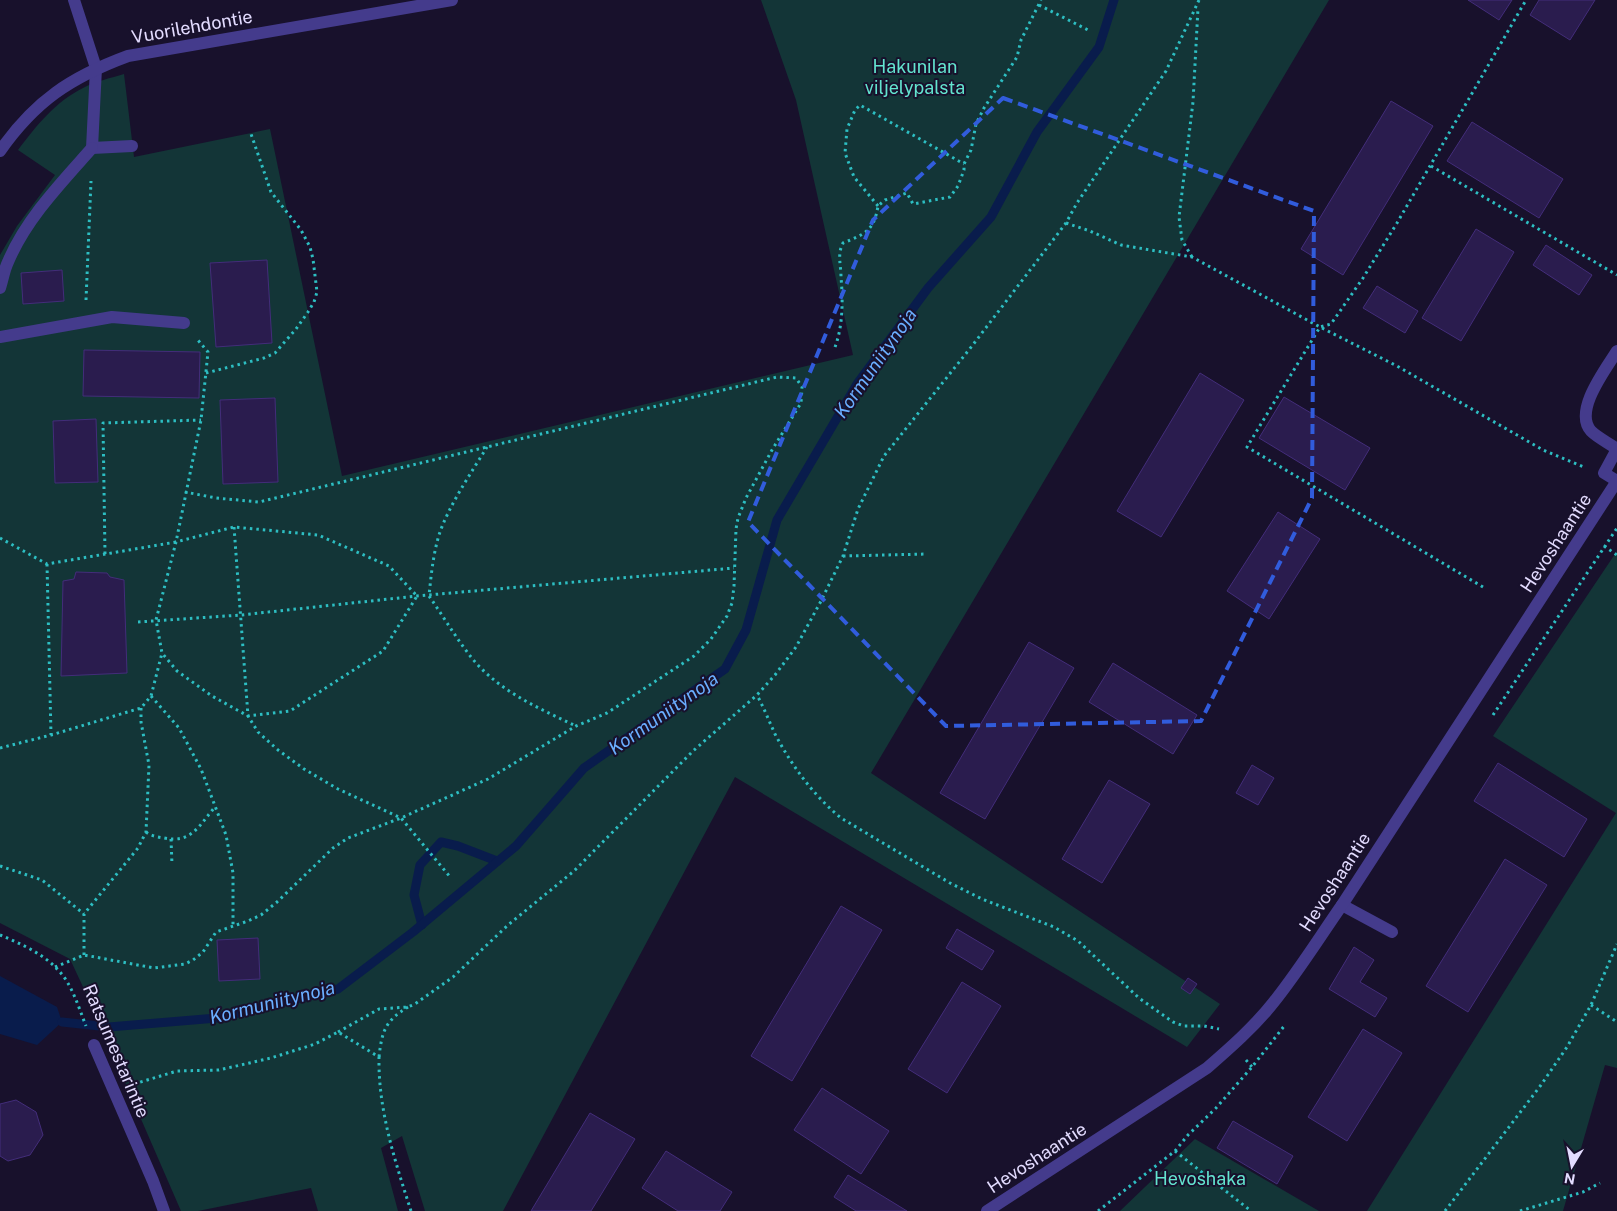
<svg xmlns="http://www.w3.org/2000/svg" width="1617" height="1211" viewBox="0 0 1617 1211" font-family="'Public Sans',sans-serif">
	<rect width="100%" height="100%" fill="#18112c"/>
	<g fill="#133537">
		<path d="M761,0H1329L871,773L1220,1004L1187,1047L735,777L503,1211H425L402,1136L381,1148L398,1211H318L311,1188L198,1211H181L91,1004L70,959L0,923V255L17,226L55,175L18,150C37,125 55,102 83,88C96,81 111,78 124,74L134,157L270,129L342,476L853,355L796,100Z"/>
		<path d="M1617,551V1068L1605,1065L1563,1211H1367L1616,813L1493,736Z"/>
		<path d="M1195,1139L1319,1211H1120Z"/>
	</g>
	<path fill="#091c4c" d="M0,976L57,1007L62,1022L37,1045L0,1034Z"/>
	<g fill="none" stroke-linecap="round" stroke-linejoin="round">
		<g stroke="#091c4c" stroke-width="9">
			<path d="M422,925L414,895L420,865L441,842L458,846L497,861"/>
			<path d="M62,1022L109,1027L217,1018L338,989L413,932L516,846L584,768L725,669L746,630L777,520L857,384L928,288L991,217L1037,132L1099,47L1114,0"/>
		</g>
	</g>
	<g fill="#2a1c4e" stroke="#432d7a">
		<path d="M1468,0H1512L1499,20Z"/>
		<path d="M1539,0H1595L1570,40L1530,15Z"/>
		<path d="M1391,101L1433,126L1343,275L1301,249Z"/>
		<path d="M1472,122L1563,179L1539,218L1447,161Z"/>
		<path d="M1476,229L1514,252L1461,341L1422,318Z"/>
		<path d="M1546,245L1592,275L1579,295L1533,265Z"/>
		<path d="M267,260L272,343L216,347L210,263Z"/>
		<path d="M62,270L64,301L23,304L21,273Z"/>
		<path d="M1377,286L1418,311L1405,333L1363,308Z"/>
		<path d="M84,350L200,352L199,398L83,396Z"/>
		<path d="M1200,373L1244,400L1161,537L1117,511Z"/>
		<path d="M1284,397L1370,448L1345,490L1259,438Z"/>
		<path d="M275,398L278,482L223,484L220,400Z"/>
		<path d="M96,419L98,482L55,483L53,421Z"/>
		<path d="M1278,512L1320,539L1269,619L1227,591Z"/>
		<path d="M76,572L107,573L110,577L124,580L127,673L61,676L63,581L74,579Z"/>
		<path d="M1029,642L1074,668L985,819L940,793Z"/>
		<path d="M1113,663L1197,715L1173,754L1089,702Z"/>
		<path d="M1498,763L1587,819L1564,857L1474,801Z"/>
		<path d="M1252,765L1274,778L1258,805L1236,793Z"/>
		<path d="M1109,780L1150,804L1102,883L1062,859Z"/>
		<path d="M1505,859L1547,885L1468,1012L1426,986Z"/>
		<path d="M841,906L882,930L792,1081L751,1056Z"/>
		<path d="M957,929L994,951L982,970L946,948Z"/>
		<path d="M258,938L260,979L219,981L217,940Z"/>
		<path d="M1354,947L1374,960L1360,982L1387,998L1375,1017L1329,989Z"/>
		<path d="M1188,978L1197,984L1190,994L1181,988Z"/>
		<path d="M962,982L1001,1006L947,1093L908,1069Z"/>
		<path d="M1363,1029L1402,1053L1347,1141L1308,1117Z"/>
		<path d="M822,1088L889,1131L861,1174L794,1130Z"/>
		<path d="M16,1100L36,1112L43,1135L30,1155L8,1161L0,1156V1104Z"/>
		<path d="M590,1113L635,1139L591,1211H531Z"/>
		<path d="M1233,1121L1293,1156L1277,1184L1217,1148Z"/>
		<path d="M666,1151L732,1192L720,1211H678L642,1188Z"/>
		<path d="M848,1175L907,1211H856L834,1197Z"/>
	</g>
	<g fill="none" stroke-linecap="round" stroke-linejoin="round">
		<g stroke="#2dbec2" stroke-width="3" stroke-dasharray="2.5 4" stroke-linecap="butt">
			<path d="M1199,0L1166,71L1077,203L1066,223L972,346L884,456L858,509L843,556L821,601L796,647L775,675L757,695C764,708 769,721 775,734C792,766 813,795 841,818L950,883L982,899L1054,927L1078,941L1139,998L1173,1022L1184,1026H1204L1219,1029"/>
			<path d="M1039,5L1088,30"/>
			<path d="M1431,166L1617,275"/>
			<path d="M878,206L854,177L845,153L847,129L855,110L860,105L964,164"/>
			<path d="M1066,223L1090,231L1121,245L1192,257L1320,327L1397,366L1543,450L1584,467"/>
			<path d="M1192,257L1182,240L1179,217L1193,102L1198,8"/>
			<path d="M86,300L91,181"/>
			<path d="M835,347C843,326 843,300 841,277C841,265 837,254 843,243C865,234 874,231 878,206L885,200L907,193L913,204L950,197L958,186L964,170V164L971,150L976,124L984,108L1017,57L1021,40L1041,0"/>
			<path d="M206,373L264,358L275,353L296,329L308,312L314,302L317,292L313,259L310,247L301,230L271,192L250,131"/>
			<path d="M487,447C471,473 448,507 439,535C433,555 431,576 429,596C443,616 456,638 471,657C497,690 538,708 576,726"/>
			<path d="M234,527L248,716L258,732L278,750L304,769L338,789L401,818L451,878"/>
			<path d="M0,538L47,564L176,542L201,420L208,352L197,339"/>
			<path d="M1604,546L1617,555"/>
			<path d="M105,554L103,423L201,420"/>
			<path d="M843,556L927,554"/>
			<path d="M47,564L51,735"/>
			<path d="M1483,587L1247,447L1320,327L1331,324L1363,278L1397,223L1526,0"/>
			<path d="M138,622L241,615L417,596L734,568"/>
			<path d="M151,696L179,728L201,769L226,835L233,873V925"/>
			<path d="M1493,715L1617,528"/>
			<path d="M0,748L51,735L141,708L151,696L162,653L156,620L176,542L234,527L318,535L389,566L417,596L383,651L290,711L248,716L212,696L177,671L162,653"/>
			<path d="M146,832C151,836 158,837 164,838C192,844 200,824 215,807"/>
			<path d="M171,839L172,865"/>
			<path d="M0,866L42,880L84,914"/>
			<path d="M0,935C24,945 51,957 66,980C75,994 80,1011 86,1026"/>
			<path d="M84,955V914L138,848L146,832L149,765L141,722V708"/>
			<path d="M55,967L84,955L154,968L185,964L193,960L203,952L216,932L248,921L261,915L277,902L333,848L348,838L401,818L488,779L576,726L607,713L694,656L711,639L727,616L732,603L734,586L736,529L738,518L746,498L772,450L801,403L802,387L796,378L777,377L259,502L216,498L185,492"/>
			<path d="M1591,1005L1617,1022"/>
			<path d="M338,1032L379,1009L408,1007L415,1004L453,977L508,925L574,871L693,751L757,695"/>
			<path d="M379,1057C382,1031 385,1021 408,1007"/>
			<path d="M1246,1060L1252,1067"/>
			<path d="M134,1084L177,1071L219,1070L271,1058L315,1044L338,1032L379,1057C378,1110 395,1161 411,1211"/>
			<path d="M1175,1151L1251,1211"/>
			<path d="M1098,1211L1175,1151L1188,1135L1216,1108L1252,1067L1285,1025"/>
			<path d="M1445,1211L1541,1085L1567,1047L1591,1005L1617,944"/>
			<path d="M1520,1211L1583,1192L1600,1183"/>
		</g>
		<g stroke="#443b8c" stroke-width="12">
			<path d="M74,0L96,68L92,148L132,146"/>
			<path d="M0,151C35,101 71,77 128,56L452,0"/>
			<path d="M0,288C3,279 4,270 8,262C26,219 61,183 92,148"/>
			<path d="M0,337L112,317L184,323"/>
			<path d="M1617,351C1606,369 1573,411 1591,431C1598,438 1609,443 1617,449"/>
			<path d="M1617,481L1604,473L1617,449"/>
			<path d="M1342,905L1392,932"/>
			<path d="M94,1045L153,1181L164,1211"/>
			<path d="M987,1211L1207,1068C1230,1048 1254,1027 1273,1003C1298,972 1319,938 1342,905L1617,481"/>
		</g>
	</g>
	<path fill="none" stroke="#315cdc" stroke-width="4" stroke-dasharray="10 6" stroke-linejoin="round" d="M1003,98L1314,211L1312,498L1201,721L946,726L748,522L873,220Z"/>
	<g text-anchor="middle" stroke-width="4" stroke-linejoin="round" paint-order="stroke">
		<g font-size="18" fill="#e3dcff" stroke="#18112c">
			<text transform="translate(192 27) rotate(-10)" y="6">Vuorilehdontie</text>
			<text transform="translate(1556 543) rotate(-57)" y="6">Hevoshaantie</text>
			<text transform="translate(1335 882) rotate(-57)" y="6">Hevoshaantie</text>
			<text transform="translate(116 1051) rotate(67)" y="6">Ratsumestarintie</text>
			<text transform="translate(1037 1158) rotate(-33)" y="6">Hevoshaantie</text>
		</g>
		<g font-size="18" fill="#63e4cf" stroke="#18112c">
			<text x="915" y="73">Hakunilan<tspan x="915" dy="21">viljelypalsta</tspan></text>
			<text x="1200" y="1185">Hevoshaka</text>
		</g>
		<g font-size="19" font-style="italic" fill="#6aaeff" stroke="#18112c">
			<text transform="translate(875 363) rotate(-55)" y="7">Kormuniitynoja</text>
			<text transform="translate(663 713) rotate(-35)" y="7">Kormuniitynoja</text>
			<text transform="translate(272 1002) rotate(-14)" y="7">Kormuniitynoja</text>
		</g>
	</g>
	<g transform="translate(1572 1166) rotate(190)" stroke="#18112c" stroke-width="4" paint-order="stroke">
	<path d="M0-4L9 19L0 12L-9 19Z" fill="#e3dcff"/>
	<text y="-8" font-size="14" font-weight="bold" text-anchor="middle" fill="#e3dcff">N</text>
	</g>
</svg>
